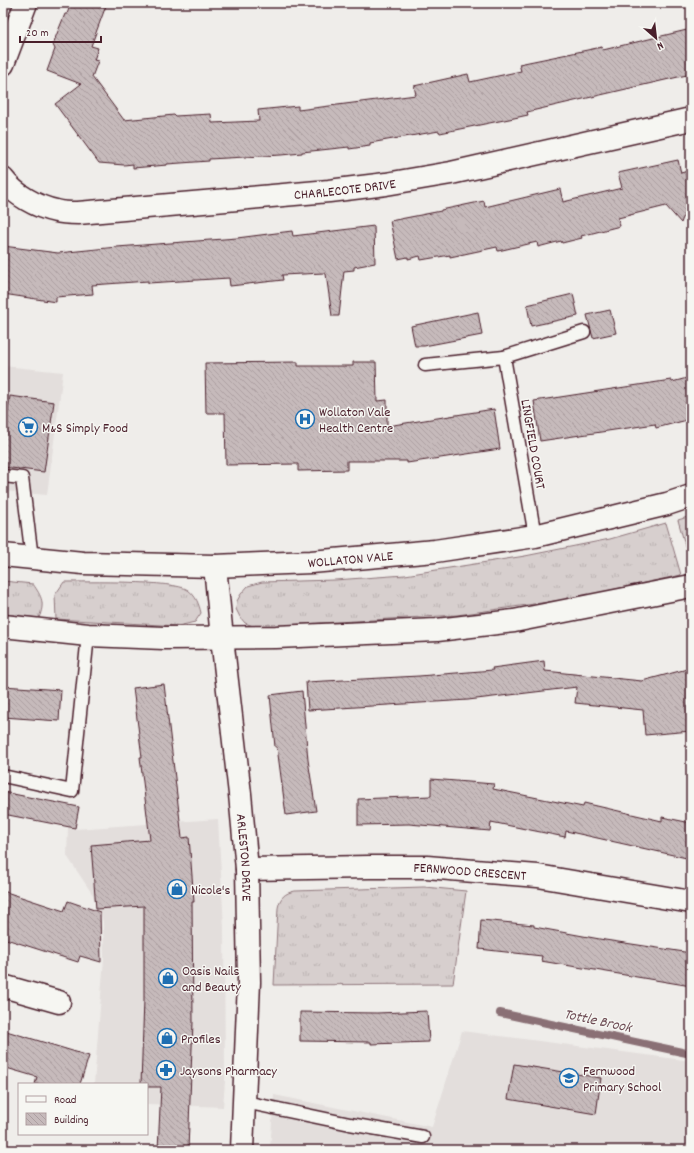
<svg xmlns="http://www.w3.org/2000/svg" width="694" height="1153" viewBox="0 0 694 1153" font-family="Dekko,sans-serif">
	<defs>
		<pattern id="grass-tufts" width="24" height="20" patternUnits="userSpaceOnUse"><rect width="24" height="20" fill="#d7cfce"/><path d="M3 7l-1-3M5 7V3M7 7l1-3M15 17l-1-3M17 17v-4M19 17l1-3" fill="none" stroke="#bab1b1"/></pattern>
		<pattern id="building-back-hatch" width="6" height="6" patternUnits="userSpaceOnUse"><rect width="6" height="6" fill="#c6babb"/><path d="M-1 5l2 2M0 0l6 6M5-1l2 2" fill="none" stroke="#ac9fa1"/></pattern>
	</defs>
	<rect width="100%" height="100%" fill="#efedea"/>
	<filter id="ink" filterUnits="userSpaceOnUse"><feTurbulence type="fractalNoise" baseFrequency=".025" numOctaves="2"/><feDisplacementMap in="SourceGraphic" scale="8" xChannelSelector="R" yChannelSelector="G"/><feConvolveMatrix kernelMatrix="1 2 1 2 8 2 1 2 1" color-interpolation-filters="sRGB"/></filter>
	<g filter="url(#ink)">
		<g fill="#e3dedc">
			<path d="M3,366L63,372L47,495L3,491Z"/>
			<path d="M218,819L224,928L225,1081L223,1107L147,1104V1084H94L104,958L103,922L99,908L93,895L67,856L68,827L75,829Z"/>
			<path d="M462,1031L691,1061V1150H270L274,1095L432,1127Z"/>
		</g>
		<g fill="url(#grass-tufts)" stroke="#90777c">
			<path d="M691,516V567L678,520Z"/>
			<path d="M666,523L681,575L569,599L457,615L269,626H253L245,623L240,617L236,609L237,601L241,594L248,586L262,582L335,580L405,575L525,556L610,539Z"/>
			<path d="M3,581L33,584C42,597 45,603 39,618L3,614Z"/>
			<path d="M64,582C86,582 174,580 188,590C196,596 199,604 201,613L195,622L178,626L56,619L55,595Z"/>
			<path d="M424,887L466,891L453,984L274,985L278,908C280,897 285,893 295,891Z"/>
		</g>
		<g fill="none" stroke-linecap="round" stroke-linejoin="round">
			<path stroke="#8a6f74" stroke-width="8" d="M500,1013L691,1054"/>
		</g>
		<g fill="url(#building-back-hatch)" stroke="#4a1f2b">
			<path d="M71,3H107L91,46L98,48L94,60L98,61L92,77L124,120L174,115L175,116L211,114L212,123L259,121L258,110L298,106V110L416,95L414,86L468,74L470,82L521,71L519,64L602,47L603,50L691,29V74L540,109L527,112L528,115L514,118L440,133L439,131L370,143V146L349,149V147L302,152V153L281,155L209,159V161L167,164V165L133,168V164L124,165L99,163L55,104L81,84L47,71L55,49L53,45L56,36L65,14H67Z"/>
			<path d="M678,160L681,173L691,170V206L687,207L681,223L666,206L618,218L620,226L581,236L582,238L562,243L561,241L538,247L537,242L498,251L497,247L450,257V255L421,260L420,256L408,259V257L398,259L390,221L441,211V210L484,201L485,207L560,189L563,202L622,188L618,173Z"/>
			<path d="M374,226L375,263L354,267V270L344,271L339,316H332L326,274L324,273L282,275L283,280L230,286L229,278L148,283V281L92,285L93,294L56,297V302L3,294V246L58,253L117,247L237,238L292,231L293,236Z"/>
			<path d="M573,294L578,316L531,326L527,305Z"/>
			<path d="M610,310L616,333L593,338L587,315Z"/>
			<path d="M478,312L482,335L424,346H415L411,326Z"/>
			<path d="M298,362V366H353V362H376L377,401L387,400V426L494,409L500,449L407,463V461H347V470L298,471V464L226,465L225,413H206L205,363Z"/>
			<path d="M691,377V419L656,428L655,424L540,441L534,401L671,380L672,382Z"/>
			<path d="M10,396L54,402L44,472L3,467V448Z"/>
			<path d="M544,661L545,671L642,681L691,668V731L645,735L643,710L575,703L577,687L468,700L308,710L306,682L419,676L493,670L492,668Z"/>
			<path d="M164,684L182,838L189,837L194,902H192L193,1022L188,1150H158L161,1087H147V1084H141L144,1000V906L96,909L91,845L150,840L140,757H142L133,688Z"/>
			<path d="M3,686L61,690L59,721L3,717Z"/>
			<path d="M302,691L308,760L316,811L286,815L277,747H275L270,695Z"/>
			<path d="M431,779L494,784L493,789L583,807L584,803L662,821V817L691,823V859L566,831L565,837L491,822L490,831L409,824L358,825V799L431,796Z"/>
			<path d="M3,792L79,807L75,828L3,814Z"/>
			<path d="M3,891L64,911L68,901L100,912L101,962L80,956L78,962L3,938Z"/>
			<path d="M481,920L534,925V927L605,940L691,953V986L541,961L542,956L479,949Z"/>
			<path d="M427,1011L429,1042L371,1044V1042L300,1041V1012L377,1013Z"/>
			<path d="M3,1030L89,1056L80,1084H35L37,1077L3,1067Z"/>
			<path d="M514,1064L601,1078L596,1114L508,1099Z"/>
		</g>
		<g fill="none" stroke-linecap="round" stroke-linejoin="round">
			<g stroke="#4a1f2b" stroke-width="15">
				<g id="lane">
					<path d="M504,357L535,536"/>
					<path d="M425,365L504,357L584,332"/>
					<path d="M3,476L22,478L32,558"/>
					<path d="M3,776L72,791L88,635"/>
					<path d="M245,1102L350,1124L423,1137"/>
				</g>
			</g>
			<g stroke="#4a1f2b" stroke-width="25">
				<g id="street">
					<path d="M3,64L26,3"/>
					<path id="s1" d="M3,179C15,195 37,207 56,211C63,213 71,213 78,213L329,191L386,184L451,173L691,119"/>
					<path d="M3,626L88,635L164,638L276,637L437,630L514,621L691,586"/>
					<path id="s2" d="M247,869L369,867H427L462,870L538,876L691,902"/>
					<path d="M3,986L59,1002"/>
				</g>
			</g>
			<g stroke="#4a1f2b" stroke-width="25">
				<g id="secondary">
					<path id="s3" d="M3,555L83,563L215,566L311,562L435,551L535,536L667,504L691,496"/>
					<path id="s4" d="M215,566L222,638L240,794L247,869L249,982L242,1150"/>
				</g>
			</g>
			<use href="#lane" stroke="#f6f6f2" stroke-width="12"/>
			<use href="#street" stroke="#f6f6f2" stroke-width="22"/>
			<use href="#secondary" stroke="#f6f6f2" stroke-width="22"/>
		</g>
	</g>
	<defs>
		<g id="hospital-ring" transform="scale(1)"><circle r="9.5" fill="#f6f6f2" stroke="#1f6fb2" stroke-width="1.5"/><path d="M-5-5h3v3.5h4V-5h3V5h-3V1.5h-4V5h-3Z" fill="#1f6fb2"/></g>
		<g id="supermarket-ring" transform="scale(1)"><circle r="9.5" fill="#f6f6f2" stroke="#1f6fb2" stroke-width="1.5"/><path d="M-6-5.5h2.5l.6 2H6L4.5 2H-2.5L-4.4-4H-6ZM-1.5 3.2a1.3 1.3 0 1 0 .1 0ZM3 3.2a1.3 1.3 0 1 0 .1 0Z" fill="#1f6fb2"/></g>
		<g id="shop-ring" transform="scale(1)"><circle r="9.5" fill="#f6f6f2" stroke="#1f6fb2" stroke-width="1.5"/><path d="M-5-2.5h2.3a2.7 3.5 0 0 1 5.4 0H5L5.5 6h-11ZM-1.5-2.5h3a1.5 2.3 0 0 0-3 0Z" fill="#1f6fb2"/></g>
		<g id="pharmacy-ring" transform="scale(1)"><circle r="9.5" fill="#f6f6f2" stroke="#1f6fb2" stroke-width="1.5"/><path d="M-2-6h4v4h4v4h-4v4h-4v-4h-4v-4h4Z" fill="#1f6fb2"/></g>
		<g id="school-ring" transform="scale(1)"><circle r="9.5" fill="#f6f6f2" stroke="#1f6fb2" stroke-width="1.5"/><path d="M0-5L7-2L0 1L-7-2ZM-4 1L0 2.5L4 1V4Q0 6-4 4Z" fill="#1f6fb2"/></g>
	</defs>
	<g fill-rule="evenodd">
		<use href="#hospital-ring" x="305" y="419"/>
		<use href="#supermarket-ring" x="28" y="427"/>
		<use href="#shop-ring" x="177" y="889"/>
		<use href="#shop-ring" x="168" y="978"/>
		<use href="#shop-ring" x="167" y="1038"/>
		<use href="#pharmacy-ring" x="166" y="1070"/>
		<use href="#school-ring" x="569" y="1078"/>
	</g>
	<g text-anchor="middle" stroke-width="3" stroke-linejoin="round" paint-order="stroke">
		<g font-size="14" fill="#4a1f2b" stroke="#f6f6f2">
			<text dy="5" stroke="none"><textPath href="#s1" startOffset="353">CHARLECOTE DRIVE</textPath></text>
			<text transform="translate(534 444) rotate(80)" y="5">LINGFIELD COURT</text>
			<text dy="5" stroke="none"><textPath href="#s3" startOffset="348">WOLLATON VALE</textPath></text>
			<text dy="5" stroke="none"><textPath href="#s4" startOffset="293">ARLESTON DRIVE</textPath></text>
			<text dy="5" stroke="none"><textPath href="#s2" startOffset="223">FERNWOOD CRESCENT</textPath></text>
		</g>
		<g font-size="14" fill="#4a1f2b" stroke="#f6f6f2" text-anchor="start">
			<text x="319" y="416">Wollaton Vale<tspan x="319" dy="16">Health Centre</tspan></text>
			<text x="42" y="432">M&amp;S Simply Food</text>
			<text x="191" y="894">Nicole's</text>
			<text x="182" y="975">Oasis Nails<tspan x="182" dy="16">and Beauty</tspan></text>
			<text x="181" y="1043">Profiles</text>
			<text x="180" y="1075">Jaysons Pharmacy</text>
			<text x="583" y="1075">Fernwood<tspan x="583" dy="16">Primary School</tspan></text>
		</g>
		<g font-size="15" font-style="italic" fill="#6f4e56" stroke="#f6f6f2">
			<text transform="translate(598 1020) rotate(12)" y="5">Tottle Brook</text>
		</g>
	</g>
	<rect width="694" height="1153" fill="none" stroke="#f6f6f2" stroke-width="16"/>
	<rect x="8" y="8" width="678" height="1137" fill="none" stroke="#4a1f2b" stroke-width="1.5" filter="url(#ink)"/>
	<rect x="18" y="1083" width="130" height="52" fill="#f6f6f2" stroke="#b1a0a2"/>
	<rect x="26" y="1096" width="20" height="6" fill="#f6f6f2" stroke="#b1a0a2"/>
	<text x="54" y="1103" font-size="12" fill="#4a1f2b">Road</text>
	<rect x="26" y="1113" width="20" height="12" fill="url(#building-back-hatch)" stroke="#b1a0a2"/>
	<text x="54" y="1123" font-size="12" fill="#4a1f2b">Building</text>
	<g transform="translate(656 38) rotate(152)" stroke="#f6f6f2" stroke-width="3" paint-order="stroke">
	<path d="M0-3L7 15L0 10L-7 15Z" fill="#4a1f2b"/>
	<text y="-6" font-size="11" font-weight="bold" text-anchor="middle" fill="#4a1f2b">N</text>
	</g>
	<path d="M20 36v6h81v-6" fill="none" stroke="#4a1f2b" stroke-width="2"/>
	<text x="26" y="36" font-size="12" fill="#4a1f2b" stroke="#f6f6f2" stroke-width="3" paint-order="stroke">20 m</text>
</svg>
